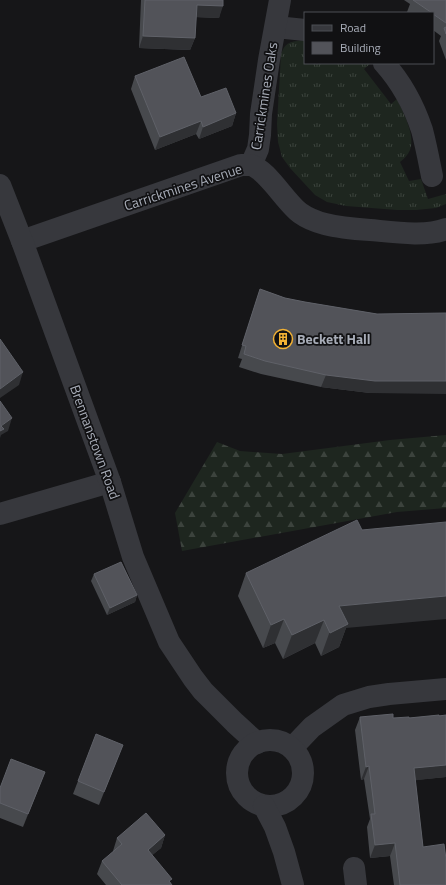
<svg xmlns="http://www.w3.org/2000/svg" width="446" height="885" viewBox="0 0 446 885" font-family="'Titillium Web',sans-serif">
	<defs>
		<pattern id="grass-tufts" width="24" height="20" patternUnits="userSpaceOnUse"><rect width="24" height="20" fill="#1e261f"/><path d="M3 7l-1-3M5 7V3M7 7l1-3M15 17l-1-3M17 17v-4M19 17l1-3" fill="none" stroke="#3c433d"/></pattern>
		<pattern id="forest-firs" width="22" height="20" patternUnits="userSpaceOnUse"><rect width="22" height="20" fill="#1e261f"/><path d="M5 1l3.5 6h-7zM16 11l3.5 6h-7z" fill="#3c433d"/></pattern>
	</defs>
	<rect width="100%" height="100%" fill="#161618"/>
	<path fill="url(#grass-tufts)" d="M303,40H305V63H368L370,64L364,69L391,104L397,99C403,112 416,136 410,150C408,155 404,159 400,162L409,181L421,179L428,199L446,194V204L436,208L416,210H397L346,206L327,202L315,195L290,168L282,157L278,142L277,124L281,54C286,41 291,42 303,40Z"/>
	<path fill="url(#forest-firs)" d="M446,435V508L397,512L182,551L175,513L217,442L240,451L282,454L390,440Z"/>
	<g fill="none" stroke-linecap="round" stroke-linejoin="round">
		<g stroke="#37383d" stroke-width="22">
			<path d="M276,27L305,30"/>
			<path d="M384,63C401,82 414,106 422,130C426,145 429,161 432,176"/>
			<path d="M251,165L258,149L260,135L261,114L269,60L280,0"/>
			<path d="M22,241L241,165C244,165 248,165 250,165C266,168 286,203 300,213C307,218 317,222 325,224C340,228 355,229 370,230C392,232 426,237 446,229"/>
			<path d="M0,514L110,482"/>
			<path d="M292,748L312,727L343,705L369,697L389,694L446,689"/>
			<path d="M354,868L356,885"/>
		</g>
		<g stroke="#37383d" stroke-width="22">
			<path d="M0,185L22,241L110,482L133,557L169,642L193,678L203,691L235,723L257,743"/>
			<circle cx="270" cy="773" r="33"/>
			<path d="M264,806L275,827L284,852L293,885"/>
		</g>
	</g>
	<g fill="#47494d">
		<path d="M141,0H223L219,18L196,17L195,38L190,50L139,48Z"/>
		<path d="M404,0H446V60L439,41L441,36L433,30V13H409L407,12L410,4Z"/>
		<path d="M135,76L201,97L236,113L232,126L199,139L196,134L155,150L131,89Z"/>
		<path d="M260,289L285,298L305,302L377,314L370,393L321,387L261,374L239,367L242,359L238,358Z"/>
		<path d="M246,573L346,628L339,647L321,656L315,643L283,659L275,643L263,648L238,596Z"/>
		<path d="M94,574L137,595L135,602L107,615L91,581Z"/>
		<path d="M446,715V777L415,780L423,847L446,885H394L390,856L370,858L367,827L370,819L364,779L361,780L355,730L360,717L393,718H409Z"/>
		<path d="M118,757L99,805L73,794L78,781Z"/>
		<path d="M45,772L23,827L0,818V788Z"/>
		<path d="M165,835L161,848L152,855L172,885H106L97,874L102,861L113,852V851L117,838Z"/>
	</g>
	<g fill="#2f3033">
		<path d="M197,5L223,6L219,18L192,17Z"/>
		<path d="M143,36L195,38L190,50L139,48Z"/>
		<path d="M236,113L232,126L199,139L203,127Z"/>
		<path d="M201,121L196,134L155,150L160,137Z"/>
		<path d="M23,372L19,385L0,398V389Z"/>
		<path d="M326,375L446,381V394L370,393L321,387Z"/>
		<path d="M12,418L8,431L1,435L0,438V429L1,426Z"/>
		<path d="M137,595L135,602L107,615L110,608Z"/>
		<path d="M446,596V619L346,628L339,647L321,656L339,606Z"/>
		<path d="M284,619L275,643L263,648L271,625Z"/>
		<path d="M324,620L315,643L283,659L292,635Z"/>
		<path d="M446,765V777L409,781L414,768Z"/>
		<path d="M369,766L364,779L361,780L366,767Z"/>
		<path d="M45,772L40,785L23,827L28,814Z"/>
		<path d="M165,835L161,848L143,863L148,850Z"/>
		<path d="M395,843L390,856L370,858L375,845Z"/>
	</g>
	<g fill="#525359" stroke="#5f6168">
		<path d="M145,0H223V6L197,5L195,38L143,36Z"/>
		<path d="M413,0H446V23L433,14V13H432Z"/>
		<path d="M446,27V34L444,28Z"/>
		<path d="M184,57L201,97L226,88L236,113L203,127L201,121L160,137L135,76Z"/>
		<path d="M260,289L285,298L305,302L377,314L446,313V381H375L326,375L265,361L244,354L246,346L242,345Z"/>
		<path d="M0,339L23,372L0,389Z"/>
		<path d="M0,401L12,418L1,426L4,429L0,431Z"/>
		<path d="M357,520L362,530L446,522V596L339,606L348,624L330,633L324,620L292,635L284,619L271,625L246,573Z"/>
		<path d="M121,562L137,595L110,608L94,574Z"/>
		<path d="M393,714V718L409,717V718L439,715V716L446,715V765L414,768L423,847L444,844L446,859V885H400L395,843L375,845L371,814H375L369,766L366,767L360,717Z"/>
		<path d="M96,734L123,745L104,792L78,781Z"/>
		<path d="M11,759L45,772L28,814L0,803V788Z"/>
		<path d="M146,813L165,835L148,850L172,879L169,881L172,885H122L102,861L122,844L117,838Z"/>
	</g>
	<defs>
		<g id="building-ring" transform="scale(1)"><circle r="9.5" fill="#111113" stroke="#f2b134" stroke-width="1.5"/><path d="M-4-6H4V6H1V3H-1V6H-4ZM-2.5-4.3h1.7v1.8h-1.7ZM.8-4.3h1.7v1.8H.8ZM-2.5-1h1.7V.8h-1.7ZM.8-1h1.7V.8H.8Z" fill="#f2b134"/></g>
	</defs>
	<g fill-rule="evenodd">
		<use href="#building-ring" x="283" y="339"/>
	</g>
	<g text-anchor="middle" stroke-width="3.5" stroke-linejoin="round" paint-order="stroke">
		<g font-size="14" fill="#a8adb8" stroke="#111113">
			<text transform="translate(264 96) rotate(-81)" y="5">Carrickmines Oaks</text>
			<text transform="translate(183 187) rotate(-18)" y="5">Carrickmines Avenue</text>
			<text transform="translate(95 442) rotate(70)" y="5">Brennanstown Road</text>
		</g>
		<g font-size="14" font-weight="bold" fill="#a8adb8" stroke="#111113" text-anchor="start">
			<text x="297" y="344">Beckett Hall</text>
		</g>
	</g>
	<rect x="304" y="12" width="130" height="52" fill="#111113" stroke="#4d4f55"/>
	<rect x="312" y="25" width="20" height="6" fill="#37383d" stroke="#4d4f55"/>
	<text x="340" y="32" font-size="12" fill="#a8adb8">Road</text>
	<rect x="312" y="42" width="20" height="12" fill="#525359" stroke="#4d4f55"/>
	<text x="340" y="52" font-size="12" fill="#a8adb8">Building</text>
</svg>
